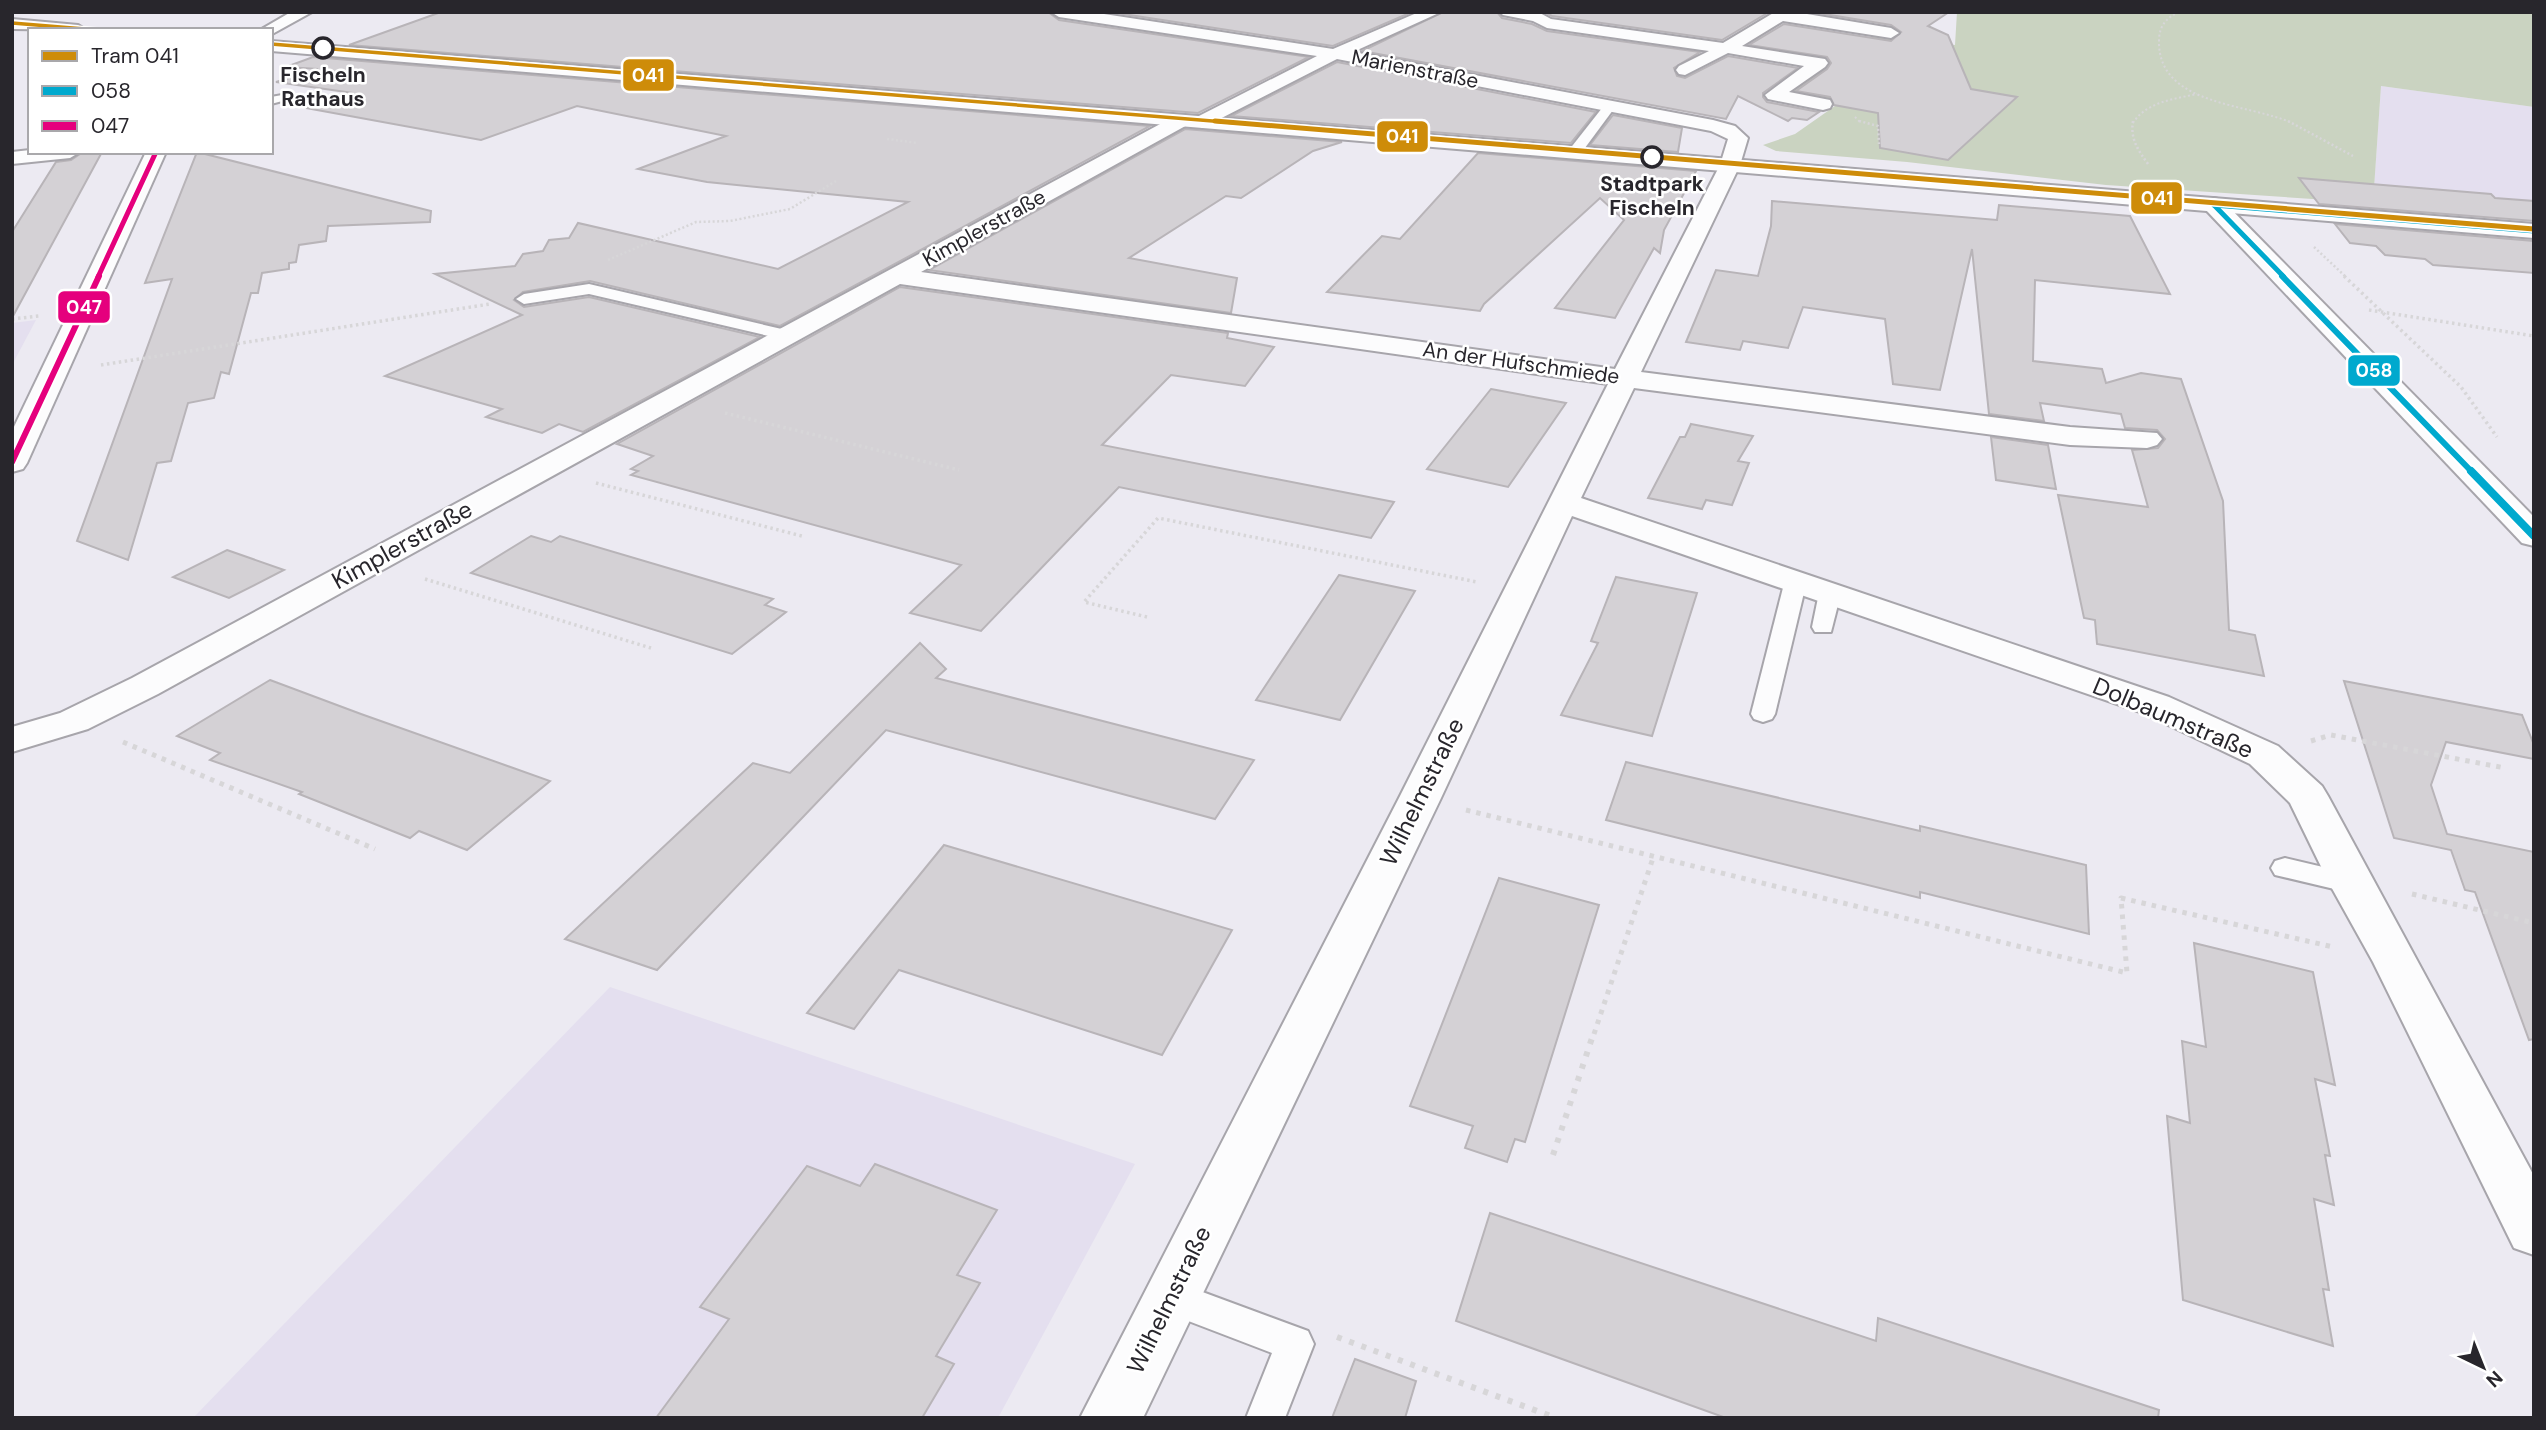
<svg xmlns="http://www.w3.org/2000/svg" width="2546" height="1430" viewBox="0 0 2546 1430" font-family="'DM Sans',sans-serif">
	<rect width="100%" height="100%" fill="#eceaf2"/>
	<g fill="#e4dfef">
		<path d="M2381,86L2534,107V218L2373,203Z"/>
		<path d="M36,320L12,365V323Z"/>
		<path d="M610,987L1135,1164L998,1418H193Z"/>
	</g>
	<path fill="#cad3c1" d="M1957,12H2534V107L2381,86L2373,203L2106,185L1907,162L1776,151L1763,145L1795,134L1835,106L1786,94L1877,33L1955,45Z"/>
	<g fill="#d4d1d5" stroke="#b8b4b8" stroke-width="2">
		<path d="M441,12H1048L1059,20L1309,57L1198,113L349,45Z"/>
		<path d="M1110,12H1412L1333,46Z"/>
		<path d="M1443,12H1497L1502,18L1532,24L1547,31L1700,52L1674,68L1677,76L1685,78L1728,56L1798,68L1763,93V97L1767,102L1819,112L1807,120L1792,118L1788,121L1738,96L1726,119L1362,51Z"/>
		<path d="M1544,12H1769L1722,40L1552,16Z"/>
		<path d="M1812,12H1949L1928,26L1948,35L1971,89L2017,97L1948,160L1880,148L1878,113L1834,105L1830,97L1796,91L1827,69L1831,63L1827,57L1749,45L1784,24L1891,41L1901,32L1891,25Z"/>
		<path d="M313,57L1150,126L780,326L590,281L523,292L514,300L524,307L589,297L760,337L583,432L559,424L542,433L486,417L502,409L385,376L522,315L435,274L515,266L523,254L543,251L549,240L569,238L578,223L778,269L908,202L707,182L638,169L726,136L577,106L481,140L306,108L353,93L276,82L318,69L286,67Z"/>
		<path d="M1337,62L1596,112L1571,143L1231,116Z"/>
		<path d="M1613,115L1682,128L1678,152L1590,145Z"/>
		<path d="M1185,129L1342,142L1313,151L1241,198L1226,196L1129,258L1237,278L1231,313L929,270Z"/>
		<path d="M83,152H102L12,318V232L56,162L71,160Z"/>
		<path d="M197,152L431,211L430,222L328,226L326,241L299,245L296,262L289,263V269L262,273L258,293H251L229,374L221,372L214,398L188,403L171,461L157,463L128,560L77,541L172,279L145,283Z"/>
		<path d="M1478,153L1696,171L1664,230L1660,253L1654,248L1615,318L1555,308L1624,220L1600,198L1484,304L1480,311L1327,292L1382,236L1400,239Z"/>
		<path d="M2299,178L2491,194L2495,198L2534,201V221L2319,204Z"/>
		<path d="M1772,201L1997,220L1999,205L2130,216L2170,294L2035,280L2033,361L2102,369L2106,383L2141,373L2181,379L2223,501L2229,630L2255,635L2264,676L2097,644L2095,620L2084,618L2058,495L2148,507L2132,450L2158,448L2165,439L2157,430L2125,428L2121,414L2040,403L2044,421L1989,414L1972,249L1940,390L1893,384L1885,319L1803,307L1788,348L1743,341L1740,350L1686,342L1716,270L1758,276L1771,226Z"/>
		<path d="M2335,224L2534,241V273L2433,265L2425,259L2385,255L2376,246L2350,243Z"/>
		<path d="M900,287L1228,333L1227,338L1274,347L1245,386L1171,375L1102,445L1394,502L1371,538L1119,487L981,631L910,613L961,565L631,475L638,471L631,469L653,456L617,444Z"/>
		<path d="M1491,389L1566,403L1508,487L1427,469Z"/>
		<path d="M1691,424L1753,436L1738,461L1749,463L1732,505L1706,500L1702,509L1648,498L1680,437H1685Z"/>
		<path d="M1991,437L2048,445L2056,489L1996,480Z"/>
		<path d="M531,536L551,542L560,536L773,599L765,605L786,612L732,654L471,573Z"/>
		<path d="M227,550L284,570L229,598L173,577Z"/>
		<path d="M1339,575L1415,591L1340,720L1256,700Z"/>
		<path d="M1616,577L1697,593L1652,736L1561,715L1598,643L1591,641Z"/>
		<path d="M920,643L946,669L936,678L1254,760L1215,819L886,730L657,970L565,939L753,763L790,773Z"/>
		<path d="M270,680L361,714L550,781L467,850L419,831L410,838L299,794L302,792L210,760L220,753L177,736Z"/>
		<path d="M2344,681L2522,715L2534,745V759L2446,742L2431,785L2447,834L2534,852V1039L2529,1040L2475,892L2465,890L2451,850L2394,838Z"/>
		<path d="M1626,762L1920,831V826L2086,865L2089,934L1920,892V898L1606,820Z"/>
		<path d="M944,845L1232,930L1162,1055L899,970L854,1029L807,1013Z"/>
		<path d="M1499,878L1599,905L1525,1142L1515,1139L1507,1162L1465,1148L1473,1126L1410,1106Z"/>
		<path d="M2194,943L2313,972L2335,1085L2315,1079L2330,1156L2325,1155L2334,1205L2314,1199L2329,1290L2323,1289L2333,1346L2183,1300L2167,1116L2190,1123L2182,1041L2206,1047Z"/>
		<path d="M875,1164L997,1210L957,1275L980,1283L936,1356L954,1364L922,1418H656L729,1319L700,1307L807,1166L860,1186Z"/>
		<path d="M1490,1213L1876,1341L1878,1318L2159,1410L2158,1418H1726L1456,1321Z"/>
		<path d="M1355,1359L1416,1381L1405,1418H1332Z"/>
	</g>
	<g fill="none" stroke-linecap="round" stroke-linejoin="round">
		<g stroke="#a7a5ab" stroke-width="4">
			<g id="service">
				<path d="M282,95L286,96V100L271,104V97Z"/>
				<path d="M1606,103L1616,106L1579,156H1569V150Z"/>
				<path d="M589,284L786,330L794,335L786,340L589,294L524,304L516,299L524,294Z"/>
				<path d="M1796,573L1804,575L1807,580L1775,714L1772,719L1763,722L1754,719L1751,714L1785,580L1788,575Z"/>
				<path d="M1830,586L1838,588L1841,593L1831,632H1815L1812,627L1819,593L1822,588Z"/>
				<path d="M2285,858L2361,876L2365,883L2361,890L2351,893L2275,875L2271,868L2275,861Z"/>
				<path d="M1170,1280L1308,1331L1314,1344L1285,1418H1246L1272,1353L1157,1309L1152,1297L1157,1285Z"/>
			</g>
		</g>
		<g stroke="#a7a5ab" stroke-width="4">
			<g id="minor">
				<path d="M1051,12H1091L1333,49L1419,12H1441L1353,52L1713,120L1735,126L1748,138L1740,165L1641,372L2070,427L2157,433L2162,439L2157,445L2147,448L2070,445L1634,388L1581,498L2169,697L2278,746L2322,786L2328,796L2534,1176V1255L2514,1248L2373,962L2329,883L2290,803L2250,764L2143,713L1572,516L1441,798L1143,1418H1080L1399,798L1608,384L900,284L158,694L88,729L12,752V727L60,713L132,678L1175,116H1189L1191,120L1189,124L921,272L1615,369L1720,165L1728,139L1711,131L1337,59L1202,128L1192,122L1195,118L1317,56L1059,17Z"/>
				<path d="M1500,12H1538L1551,19L1723,43L1775,12H1795L1891,28L1899,33L1891,38L1783,21L1742,46L1825,59L1828,63L1825,67L1789,92L1830,100L1832,104L1830,108L1823,110L1768,99L1765,95L1804,66L1728,53L1685,75L1679,74L1676,70L1679,66L1709,51L1547,28L1533,21L1503,15Z"/>
				<path d="M30,150V152H80L70,158L12,164V152Z"/>
				<path d="M2214,198L2222,200L2534,517V546L2522,543L2206,210L2203,205L2206,200Z"/>
			</g>
		</g>
		<g stroke="#a7a5ab" stroke-width="4">
			<g id="secondary">
				<path d="M291,12H312L274,33L271,34V30H260Z"/>
				<path d="M12,19L78,25L86,30L12,29Z"/>
				<path d="M271,41L2534,224V238L271,51Z"/>
				<path d="M146,152H166L27,463L23,469L12,472V431Z"/>
			</g>
		</g>
		<g stroke="#d7d6d8" stroke-width="2" stroke-dasharray="2 2.5" stroke-linecap="butt">
			<path d="M2179,12C2166,18 2159,26 2159,41C2158,106 2248,103 2292,123"/>
			<path d="M347,13L422,12"/>
			<path d="M1855,117L1861,123"/>
			<path d="M2133,123C2146,102 2174,99 2197,94"/>
		</g>
		<g stroke="#d7d6d8" stroke-width="2.5" stroke-dasharray="2 2.5" stroke-linecap="butt">
			<path d="M1859,121L1878,126L1879,144"/>
			<path d="M2133,121C2130,139 2138,150 2148,164"/>
			<path d="M2288,121L2353,156"/>
			<path d="M887,139L918,143"/>
			<path d="M2314,247L2346,277"/>
			<path d="M608,260L696,222L730,221L790,209L836,181"/>
		</g>
		<g stroke="#d7d6d8" stroke-width="3.5" stroke-dasharray="2.5 3.5" stroke-linecap="butt">
			<path d="M2344,276L2461,387L2497,437"/>
			<path d="M2369,310L2534,336"/>
			<path d="M12,319L39,316"/>
			<path d="M101,365L490,304"/>
			<path d="M725,413L959,470"/>
			<path d="M596,483L802,536"/>
			<path d="M425,579L651,648"/>
			<path d="M1147,617L1084,602L1158,518L1477,582"/>
		</g>
		<g stroke="#d7d6d8" stroke-width="5" stroke-dasharray="4.5 6" stroke-linecap="butt">
			<path d="M2311,741L2331,735L2505,768"/>
			<path d="M123,742L375,849"/>
			<path d="M1466,810L2127,973L2121,898L2333,947"/>
			<path d="M2412,894L2534,923"/>
			<path d="M1594,1034L1653,858"/>
		</g>
		<g stroke="#d7d6d8" stroke-width="6" stroke-dasharray="5 8" stroke-linecap="butt">
			<path d="M1553,1155L1594,1032"/>
			<path d="M1337,1337L1556,1418"/>
		</g>
		<use href="#service" fill="#fcfcfd" fill-rule="evenodd"/>
		<use href="#minor" fill="#fcfcfd" fill-rule="evenodd"/>
		<use href="#secondary" fill="#fcfcfd" fill-rule="evenodd"/>
		<g stroke="#fff" stroke-width="8">
			<g id="bus-1-far2">
				<path d="M2214,205L2284,277"/>
				<path d="M2214,205L2534,231"/>
			</g>
		</g>
		<g stroke="#fff" stroke-width="10">
			<path id="bus-1-far1" d="M2282,276L2473,473"/>
		</g>
		<g stroke="#fff" stroke-width="12">
			<path id="bus-1" d="M2471,471L2534,536"/>
		</g>
		<g stroke="#fff" stroke-width="8">
			<path id="bus-2-far1" d="M98,277L156,152"/>
		</g>
		<g stroke="#fff" stroke-width="10">
			<path id="bus-2" d="M12,462L99,276"/>
		</g>
		<use href="#bus-1-far2" stroke="#00a9ce" stroke-width="5"/>
		<use href="#bus-1-far1" stroke="#00a9ce" stroke-width="6"/>
		<use href="#bus-1" stroke="#00a9ce" stroke-width="8"/>
		<use href="#bus-2-far1" stroke="#e5007d" stroke-width="5"/>
		<use href="#bus-2" stroke="#e5007d" stroke-width="6"/>
		<g stroke="#fff" stroke-width="6">
			<g id="tram-1-far1">
				<path d="M12,23L97,30"/>
				<path d="M271,44L1237,123"/>
			</g>
		</g>
		<g stroke="#fff" stroke-width="8">
			<path id="tram-1" d="M1215,121L2534,229"/>
		</g>
		<use href="#tram-1-far1" stroke="#ce8c09" stroke-width="3.5"/>
		<use href="#tram-1" stroke="#ce8c09" stroke-width="5"/>
	</g>
	<g fill="#fff" stroke="#28262c" stroke-width="3.5">
		<circle cx="323" cy="48" r="10"/>
		<circle cx="1652" cy="157" r="10"/>
	</g>
	<g text-anchor="middle" stroke-width="5" stroke-linejoin="round" paint-order="stroke">
		<g font-size="21" fill="#28262c" stroke="#fff">
			<text transform="translate(1415 69) rotate(11)" y="7">Marienstraße</text>
			<text transform="translate(984 228) rotate(-29)" y="7">Kimplerstraße</text>
			<text transform="translate(1521 363) rotate(8)" y="7">An der Hufschmiede</text>
		</g>
		<g font-size="21" font-weight="bold" fill="#28262c" stroke="#fff">
			<text x="323" y="82">Fischeln<tspan x="323" dy="24">Rathaus</tspan></text>
			<text x="1652" y="191">Stadtpark<tspan x="1652" dy="24">Fischeln</tspan></text>
		</g>
		<g font-size="24" fill="#28262c" stroke="#fff">
			<text transform="translate(402 545) rotate(-29)" y="8">Kimplerstraße</text>
			<text transform="translate(2173 718) rotate(23)" y="8">Dolbaumstraße</text>
			<text transform="translate(1422 792) rotate(-64)" y="8">Wilhelmstraße</text>
			<text transform="translate(1169 1300) rotate(-64)" y="8">Wilhelmstraße</text>
		</g>
	</g>
	<g stroke="#fff" stroke-width="2.5">
		<rect x="622" y="58" width="53" height="34" rx="7" fill="#ce8c09"/>
		<rect x="1376" y="120" width="53" height="33" rx="7" fill="#ce8c09"/>
		<rect x="2130" y="181" width="53" height="34" rx="7" fill="#ce8c09"/>
		<rect x="57" y="290" width="54" height="34" rx="7" fill="#e5007d"/>
		<rect x="2347" y="354" width="54" height="33" rx="7" fill="#00a9ce"/>
	</g>
	<g font-size="19" text-anchor="middle" font-weight="bold" fill="#fff">
		<text x="648" y="82">041</text>
		<text x="1402" y="143">041</text>
		<text x="2157" y="205">041</text>
		<text x="84" y="314">047</text>
		<text x="2374" y="377">058</text>
	</g>
	<rect width="2546" height="1430" fill="none" stroke="#28262c" stroke-width="28"/>
	<rect x="28" y="28" width="245" height="126" fill="#ffffff" stroke="#a9a8ab" stroke-width="2"/>
	<rect x="42" y="51" width="35" height="10" fill="#ce8c09" stroke="#a9a8ab" stroke-width="2"/>
	<text x="91" y="63" font-size="21" fill="#28262c">Tram 041</text>
	<rect x="42" y="86" width="35" height="10" fill="#00a9ce" stroke="#a9a8ab" stroke-width="2"/>
	<text x="91" y="98" font-size="21" fill="#28262c">058</text>
	<rect x="42" y="121" width="35" height="10" fill="#e5007d" stroke="#a9a8ab" stroke-width="2"/>
	<text x="91" y="133" font-size="21" fill="#28262c">047</text>
	<g transform="translate(2483 1367) rotate(137)" stroke="#ffffff" stroke-width="5" paint-order="stroke">
	<path d="M0-5L12 26L0 18L-12 26Z" fill="#28262c"/>
	<text y="-10" font-size="19" font-weight="bold" text-anchor="middle" fill="#28262c">N</text>
	</g>
</svg>
